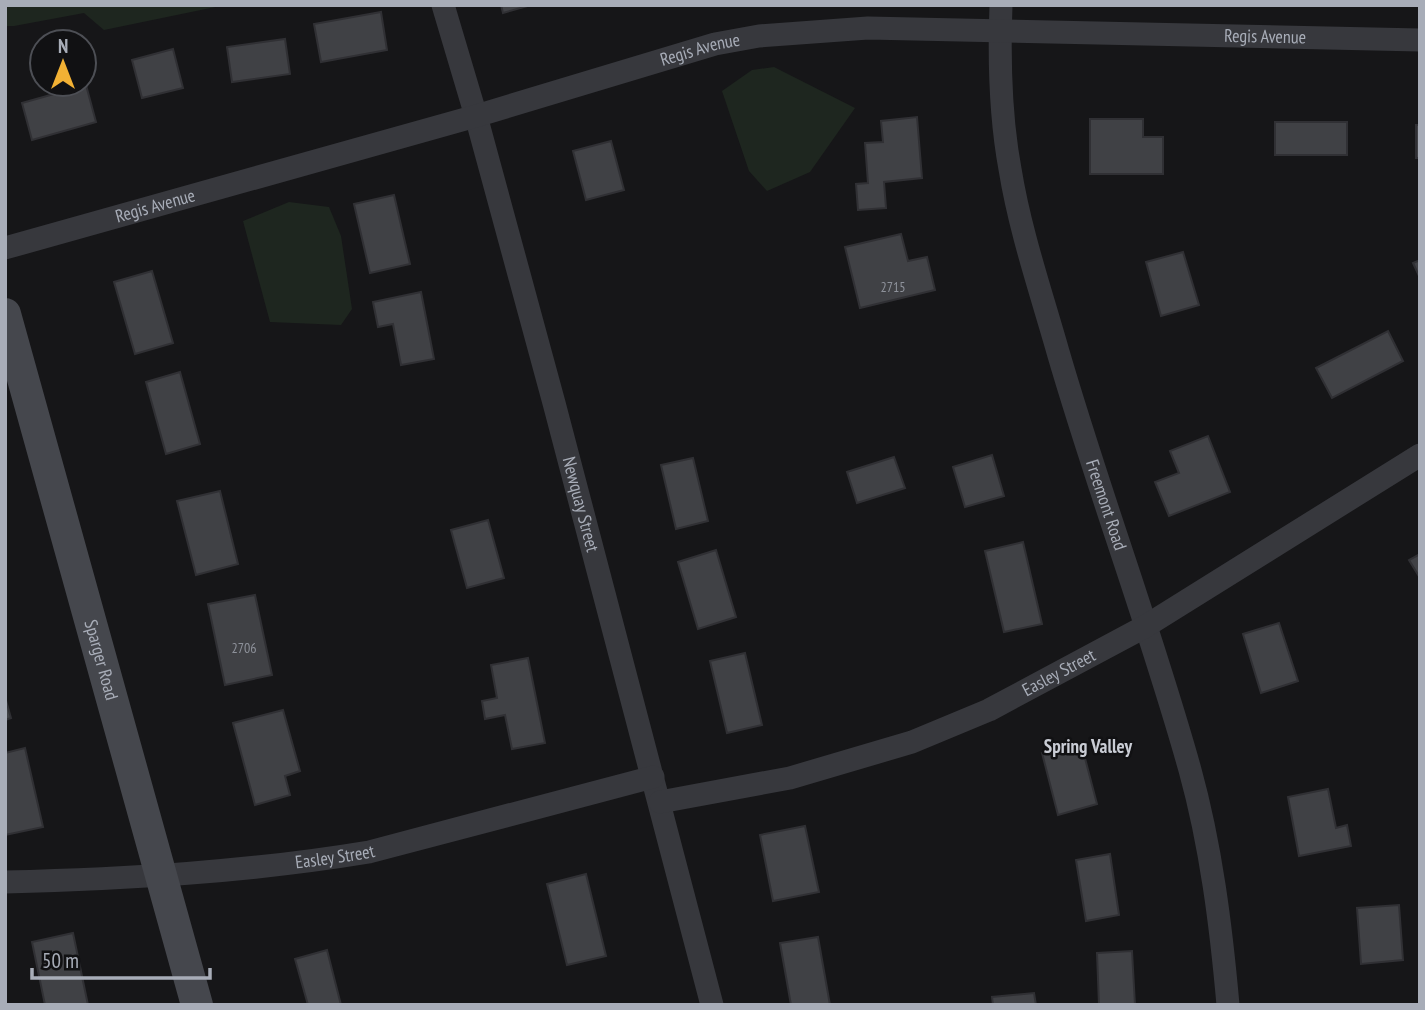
<svg xmlns="http://www.w3.org/2000/svg" width="1425" height="1010" viewBox="0 0 1425 1010" font-family="'PT Sans Narrow',sans-serif">
	<rect width="100%" height="100%" fill="#161618"/>
	<g fill="#1e261f">
		<path d="M5,5H225L104,30L84,13L14,26H5Z"/>
		<path d="M774,67L855,108L810,172L767,191L749,171L722,91L752,70Z"/>
		<path d="M289,202L329,207L341,236L352,309L341,325L270,322L243,221Z"/>
	</g>
	<g fill="#404145" stroke="#303034" stroke-width="2">
		<path d="M501,5H531L503,13Z"/>
		<path d="M381,12L387,50L321,62L314,24Z"/>
		<path d="M285,39L290,74L232,82L227,47Z"/>
		<path d="M173,49L183,88L142,98L132,60Z"/>
		<path d="M86,85L96,122L32,140L22,103Z"/>
		<path d="M917,117L922,178L884,182L886,208L858,210L856,184L868,183L865,143L883,142L881,121Z"/>
		<path d="M1090,119H1143V137H1163V174H1090Z"/>
		<rect x="1275" y="122" width="72" height="33"/>
		<rect x="1416" y="125" width="4" height="33"/>
		<path d="M611,141L624,190L586,200L573,151Z"/>
		<path d="M394,195L410,264L370,273L354,204Z"/>
		<path d="M901,234L908,261L927,257L935,290L860,308L845,247Z"/>
		<path d="M1183,252L1199,305L1161,316L1146,262Z"/>
		<path d="M1420,260V278L1413,263Z"/>
		<path d="M152,271L173,343L135,354L114,282Z"/>
		<path d="M421,292L434,359L401,365L393,324L378,327L373,302Z"/>
		<path d="M1388,331L1403,361L1332,398L1316,368Z"/>
		<path d="M180,372L200,444L166,454L146,382Z"/>
		<path d="M1208,436L1230,492L1169,516L1155,482L1179,473L1170,451Z"/>
		<path d="M992,455L1004,496L965,507L953,467Z"/>
		<path d="M894,457L905,488L857,503L847,472Z"/>
		<path d="M693,458L708,521L676,529L661,465Z"/>
		<path d="M220,491L238,564L196,575L177,501Z"/>
		<path d="M488,520L504,578L467,588L451,530Z"/>
		<path d="M1023,542L1042,624L1004,632L985,551Z"/>
		<path d="M716,550L736,617L698,629L678,562Z"/>
		<path d="M1420,554V578L1409,560Z"/>
		<path d="M255,595L272,675L225,685L208,604Z"/>
		<path d="M1279,623L1298,681L1261,693L1243,634Z"/>
		<path d="M745,653L762,725L727,733L710,661Z"/>
		<path d="M528,658L545,743L512,749L505,715L485,719L482,701L497,698L491,665Z"/>
		<path d="M5,697L11,718L5,720Z"/>
		<path d="M283,710L300,771L285,776L290,795L255,805L233,723Z"/>
		<path d="M1081,743L1097,804L1058,815L1042,753Z"/>
		<path d="M25,748L43,827L5,835V753Z"/>
		<path d="M1328,789L1336,828L1347,825L1351,846L1299,856L1288,797Z"/>
		<path d="M805,826L819,892L773,901L760,835Z"/>
		<path d="M1110,854L1119,915L1086,921L1076,860Z"/>
		<path d="M586,874L606,956L567,965L547,884Z"/>
		<path d="M1399,905L1403,960L1361,964L1357,908Z"/>
		<path d="M73,933L88,1005H45L32,942Z"/>
		<path d="M818,937L830,1005H791L780,943Z"/>
		<path d="M327,950L341,1005H308L295,959Z"/>
		<path d="M1132,951L1135,1005H1099L1097,953Z"/>
		<path d="M1034,993L1036,1005H993L992,997Z"/>
	</g>
	<g fill="none" stroke-linecap="round" stroke-linejoin="round">
		<g stroke="#37383d" stroke-width="23">
			<path id="s1" d="M443,5L476,116L554,403L712,1005"/>
			<path id="s2" d="M1001,5C999,59 1000,115 1010,169C1020,231 1041,292 1058,352C1099,493 1151,630 1190,770C1211,846 1221,926 1228,1005"/>
			<path id="s3" d="M5,248L476,116L715,44L759,36L868,28L1420,40"/>
			<path id="s4" d="M660,802L790,778L912,742L989,710L1146,626L1420,455"/>
			<path id="s5" d="M5,882C127,879 248,872 369,852L653,777"/>
		</g>
		<path stroke="#45474d" stroke-width="32" id="s6" d="M5,314L197,1005"/>
	</g>
	<g text-anchor="middle" stroke-width="5" stroke-linejoin="round" paint-order="stroke">
		<g font-size="14" fill="#8e929b">
			<text x="893" y="292">2715</text>
			<text x="244" y="653">2706</text>
		</g>
		<g font-size="18" fill="#a8adb8" stroke="#111113">
			<text dy="6" stroke="none"><textPath href="#s3" startOffset="1290">Regis Avenue</textPath></text>
			<text dy="6" stroke="none"><textPath href="#s3" startOffset="723">Regis Avenue</textPath></text>
			<text dy="6" stroke="none"><textPath href="#s3" startOffset="156">Regis Avenue</textPath></text>
			<text dy="6" stroke="none"><textPath href="#s1" startOffset="518">Newquay Street</textPath></text>
			<text dy="6" stroke="none"><textPath href="#s2" startOffset="514">Freemont Road</textPath></text>
			<text dy="6" stroke="none"><textPath href="#s6" startOffset="359">Sparger Road</textPath></text>
			<text dy="6" stroke="none"><textPath href="#s4" startOffset="422">Easley Street</textPath></text>
			<text dy="6" stroke="none"><textPath href="#s5" startOffset="331">Easley Street</textPath></text>
		</g>
		<g font-size="19" font-weight="bold" fill="#c9ccd4" stroke="#111113">
			<text x="1088" y="753">Spring Valley</text>
		</g>
	</g>
	<rect width="1425" height="1010" fill="none" stroke="#a8adb8" stroke-width="14"/>
	<g transform="translate(63 63)"><circle r="33" fill="#111113" stroke="#4d4f55" stroke-width="2"/>
	<path d="M0-5L12 26L0 18L-12 26Z" fill="#f2b134"/>
	<text y="-10" font-size="19" font-weight="bold" text-anchor="middle" fill="#a8adb8">N</text>
	</g>
	<path d="M32 968v10h178v-10" fill="none" stroke="#a8adb8" stroke-width="3.5"/>
	<text x="42" y="968" font-size="21" fill="#a8adb8" stroke="#111113" stroke-width="5" paint-order="stroke">50 m</text>
</svg>
